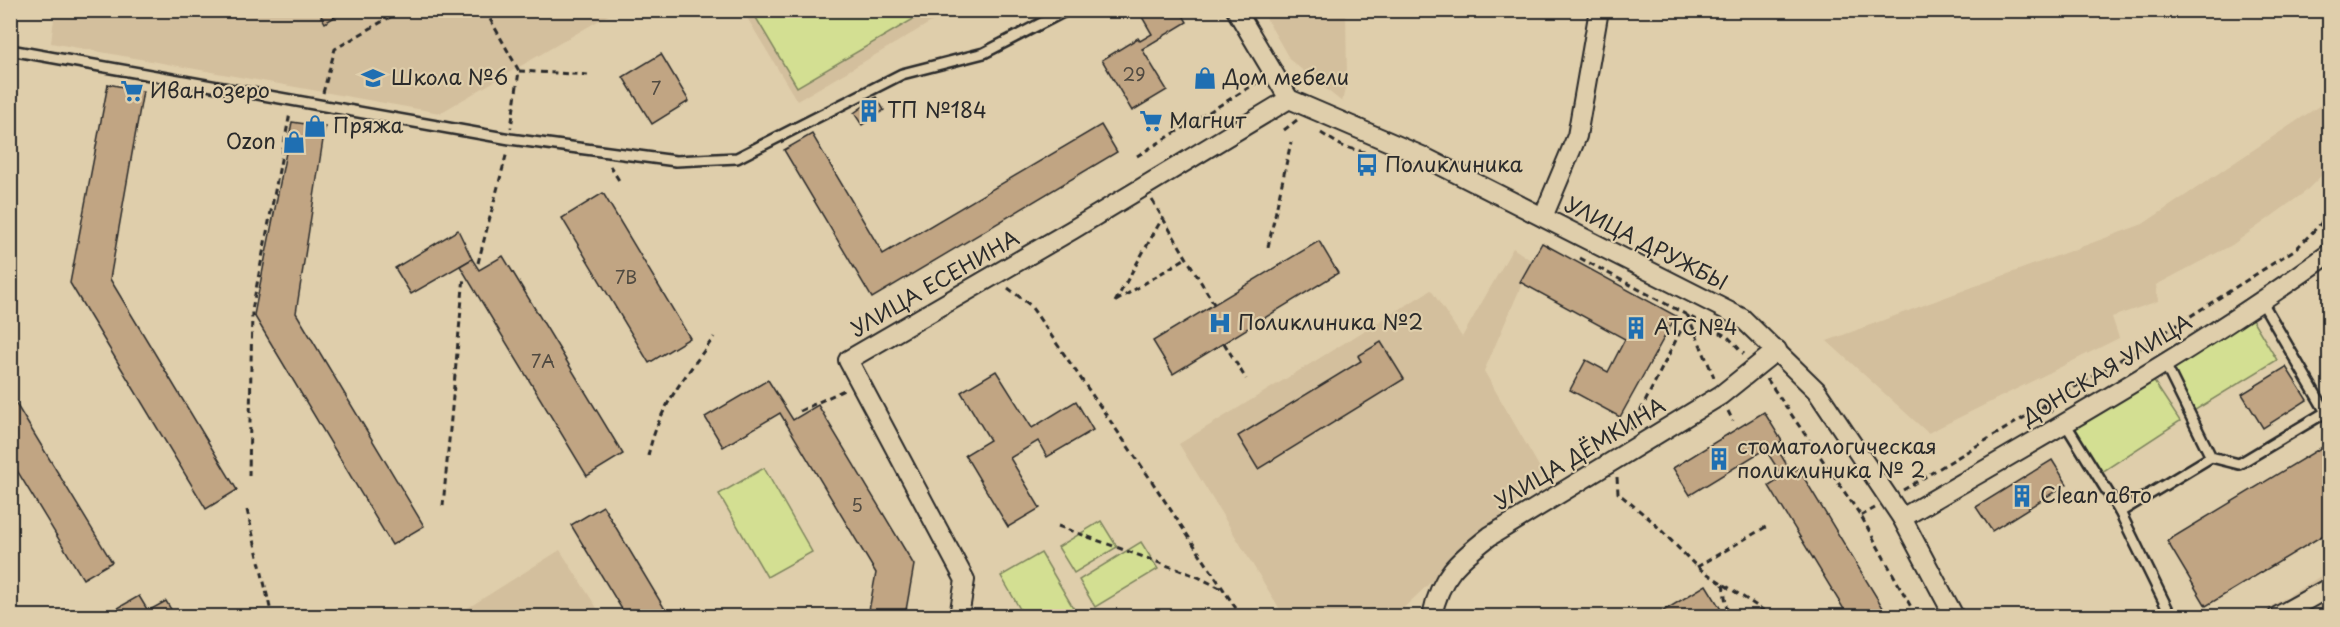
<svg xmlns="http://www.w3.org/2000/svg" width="2340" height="627" viewBox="0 0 2340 627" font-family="'Playpen Sans',sans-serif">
	<rect width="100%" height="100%" fill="#dfceab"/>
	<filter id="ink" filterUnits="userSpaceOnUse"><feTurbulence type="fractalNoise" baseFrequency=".0167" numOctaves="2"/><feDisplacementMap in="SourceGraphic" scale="12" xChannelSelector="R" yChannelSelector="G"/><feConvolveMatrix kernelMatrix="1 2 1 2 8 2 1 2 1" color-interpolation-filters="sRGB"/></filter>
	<g filter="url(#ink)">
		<g fill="#d3bf9d">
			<path d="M55,11H615L440,113L51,43Z"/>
			<path d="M743,11H927L933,21L797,101Z"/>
			<path d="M1262,11H1346L1347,80L1342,102L1290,60Z"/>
			<path d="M2328,100L2329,168L2305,192L2232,245L2156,285L2158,301L2112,317L2119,338L1928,433L1827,341L2143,224Z"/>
			<path d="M1513,248L1532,261L1484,371L1544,475L1395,616H1284L1179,444L1431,290L1462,337Z"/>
			<path d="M560,550L602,616H454L471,606Z"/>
			<path d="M2329,571V616H2255Z"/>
		</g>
		<g fill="#d3df92" stroke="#7f855e" stroke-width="1.5">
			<path d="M913,10L917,17L797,87L752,11Z"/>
			<path d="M2249,314L2277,360L2192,412L2164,367Z"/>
			<path d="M2151,377L2180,421L2096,476L2067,431Z"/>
			<path d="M764,468L812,552L767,577L719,494Z"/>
			<path d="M1101,521L1117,547L1074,573L1058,547Z"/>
			<path d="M1141,542L1158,569L1095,607L1079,580Z"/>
			<path d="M1041,553L1078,616H1024L1001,576Z"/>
		</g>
		<g fill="#c1a583" stroke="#2b2b2b" stroke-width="1.5">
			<path d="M318,10H346L325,23Z"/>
			<path d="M1138,10H1180L1187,22L1142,49L1167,90L1132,111L1102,60L1138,38L1140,41L1152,34Z"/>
			<path d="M661,54L689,101L652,124L623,77Z"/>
			<path d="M108,84L143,91L110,279L237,490L206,509L70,283Z"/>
			<path d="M876,97L884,110L862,125L854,113Z"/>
			<path d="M292,122L325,127L296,313L424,526L392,545L254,315Z"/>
			<path d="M1101,125L1117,152L872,298L784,150L812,134L883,254Z"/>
			<path d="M603,193L690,338L649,363L562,218Z"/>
			<path d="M458,230L472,259L411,294L395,268Z"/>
			<path d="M1319,241L1338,273L1173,374L1153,341Z"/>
			<path d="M1542,243L1676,316L1620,417L1570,390L1586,360L1608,372L1625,339L1520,282Z"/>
			<path d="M503,256L623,454L587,476L460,266L472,259L479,270Z"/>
			<path d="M1381,342L1404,379L1258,469L1238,436L1361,361L1358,356Z"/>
			<path d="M2286,367L2307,400L2263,428L2242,394Z"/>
			<path d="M996,371L1032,428L1076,401L1093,430L1047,457L1038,441L1010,458L1040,508L1008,527L965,455L990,440L961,392Z"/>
			<path d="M768,380L793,420L818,405L914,565L905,616H868L876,573L780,413L723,447L705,417Z"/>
			<path d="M10,394L112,562L83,579L10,459Z"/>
			<path d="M1764,412L1782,441L1775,445L1791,472L1783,477L1765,449L1690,495L1673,468Z"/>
			<path d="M2324,446L2330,454V506L2325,508L2330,515V531L2206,606L2167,541Z"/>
			<path d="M2052,460L2067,484L1992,531L1976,507Z"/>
			<path d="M1798,468L1888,616H1848L1769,486Z"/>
			<path d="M603,506L669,616H626L571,525Z"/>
			<path d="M1706,585L1725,616H1655Z"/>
			<path d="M139,596L148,611L166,601L175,616H104Z"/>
		</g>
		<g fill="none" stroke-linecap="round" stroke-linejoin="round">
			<g stroke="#2b2b2b" stroke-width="14">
				<g id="lane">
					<path d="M10,50L510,139L676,161L737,158L902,74L984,53L1067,10"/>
					<path d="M2164,362L2211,457"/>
					<path d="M2065,423L2120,512L2171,616"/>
					<path d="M2120,512L2211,457L2239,464L2326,412L2262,302"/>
				</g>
			</g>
			<g stroke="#2b2b2b" stroke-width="22">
				<g id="street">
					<path d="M1236,10L1289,99L1422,156L1742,318L1816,390L1902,518L1954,616"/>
					<path d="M1543,217L1577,136L1599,10"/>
					<path d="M1902,518C2046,434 2194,352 2330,253"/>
					<path d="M959,616L965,580L848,360L1072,230L1289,99"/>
					<path d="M1432,616C1440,576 1458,561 1490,536L1721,395L1777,350"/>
					<path d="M2278,616L2330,587"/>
				</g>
			</g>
			<g stroke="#2b2b2b" stroke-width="3" stroke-dasharray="6 4.5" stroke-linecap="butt">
				<path d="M485,10L519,71L511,128"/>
				<path d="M519,71L590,75"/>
				<path d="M323,93L335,49L402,10"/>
				<path d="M1284,130L1297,120"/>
				<path d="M1321,133L1342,146L1367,153"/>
				<path d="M1137,156L1258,82"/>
				<path d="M610,166L620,182"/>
				<path d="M1152,200L1214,304"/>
				<path d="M1268,247L1291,142"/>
				<path d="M1580,258L1728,337L1744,354"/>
				<path d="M478,263L507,152"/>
				<path d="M1008,288L1030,305L1147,474L1241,616"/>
				<path d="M1116,301L1186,258"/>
				<path d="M1115,302L1163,217"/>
				<path d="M1224,343L1246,379"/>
				<path d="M1767,379L1861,516L1916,616"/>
				<path d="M2042,404L2052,412"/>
				<path d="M800,411L844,390"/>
				<path d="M1728,411L1733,421"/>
				<path d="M1631,430L1688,316L1714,377"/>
				<path d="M648,456C659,405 685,378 714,337"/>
				<path d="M249,476L252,310L290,113"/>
				<path d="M1617,477L1618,493L1652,521L1697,567L1772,616"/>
				<path d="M1903,490L2150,342L2297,248L2330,214"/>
				<path d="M443,506L464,276"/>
				<path d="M247,510L272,616"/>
				<path d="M1861,516L1875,508"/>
				<path d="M1058,526L1196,576L1222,589"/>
				<path d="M1697,567L1769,525"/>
				<path d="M1723,584L1728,616"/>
				<path d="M10,616H11"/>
			</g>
			<use href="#lane" stroke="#dfceab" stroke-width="9"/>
			<use href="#street" stroke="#dfceab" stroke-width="18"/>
		</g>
	</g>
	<defs>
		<g id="school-bare" transform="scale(1.8)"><path d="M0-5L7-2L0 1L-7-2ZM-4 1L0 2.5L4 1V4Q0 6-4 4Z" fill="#1f6fb2" stroke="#dfceab" stroke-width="2.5" paint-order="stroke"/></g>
		<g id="shop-bare" transform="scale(1.8)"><path d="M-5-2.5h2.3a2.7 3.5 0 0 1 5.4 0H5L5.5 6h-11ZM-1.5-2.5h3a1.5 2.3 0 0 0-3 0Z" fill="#1f6fb2" stroke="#dfceab" stroke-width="2.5" paint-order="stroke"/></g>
		<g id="supermarket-bare" transform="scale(1.8)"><path d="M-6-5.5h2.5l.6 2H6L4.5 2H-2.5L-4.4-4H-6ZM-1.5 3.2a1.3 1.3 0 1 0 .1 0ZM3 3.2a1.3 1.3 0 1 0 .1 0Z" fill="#1f6fb2" stroke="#dfceab" stroke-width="2.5" paint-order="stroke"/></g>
		<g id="building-bare" transform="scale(1.8)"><path d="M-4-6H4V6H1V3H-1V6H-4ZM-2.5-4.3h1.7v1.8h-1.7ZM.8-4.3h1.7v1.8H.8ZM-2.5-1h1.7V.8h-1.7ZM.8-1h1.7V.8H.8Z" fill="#1f6fb2" stroke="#dfceab" stroke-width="2.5" paint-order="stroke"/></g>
		<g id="bus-bare" transform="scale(1.8)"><path d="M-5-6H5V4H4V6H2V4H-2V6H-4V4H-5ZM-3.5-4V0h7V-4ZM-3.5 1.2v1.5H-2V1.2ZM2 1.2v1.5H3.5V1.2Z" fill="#1f6fb2" stroke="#dfceab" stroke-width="2.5" paint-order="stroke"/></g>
		<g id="hospital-bare" transform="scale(1.8)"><path d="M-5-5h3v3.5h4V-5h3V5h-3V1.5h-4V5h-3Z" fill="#1f6fb2" stroke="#dfceab" stroke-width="2.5" paint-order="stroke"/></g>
	</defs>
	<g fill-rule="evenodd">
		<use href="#school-bare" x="373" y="78"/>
		<use href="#shop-bare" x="1205" y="78"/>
		<use href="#supermarket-bare" x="132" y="91"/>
		<use href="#building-bare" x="869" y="111"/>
		<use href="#supermarket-bare" x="1151" y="121"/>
		<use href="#shop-bare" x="315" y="126"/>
		<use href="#shop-bare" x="294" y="142"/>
		<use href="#bus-bare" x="1367" y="165"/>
		<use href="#hospital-bare" x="1220" y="323"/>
		<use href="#building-bare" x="1636" y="328"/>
		<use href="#building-bare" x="1719" y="459"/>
		<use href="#building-bare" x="2022" y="496"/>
	</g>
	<g text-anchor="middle" stroke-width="4.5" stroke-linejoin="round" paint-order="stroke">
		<g font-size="18" fill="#504a41">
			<text x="1134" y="81">29</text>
			<text x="656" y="95">7</text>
			<text x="626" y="284">7В</text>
			<text x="543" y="368">7А</text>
			<text x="857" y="512">5</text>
		</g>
		<g font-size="21" fill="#2b2b2b" stroke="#dfceab" text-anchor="start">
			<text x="391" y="85">Школа №6</text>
			<text x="1223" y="85">Дом мебели</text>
			<text x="150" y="98">Иван озеро</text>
			<text x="887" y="118">ТП №184</text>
			<text x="1169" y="128">Магнит</text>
			<text x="333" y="133">Пряжа</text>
			<text x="276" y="149" text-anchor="end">Ozon</text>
			<text x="1385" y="172">Поликлиника</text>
			<text x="1238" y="330">Поликлиника №2</text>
			<text x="1654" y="335">АТС№4</text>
			<text x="1737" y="454">стоматологическая<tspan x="1737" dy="24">поликлиника № 2</tspan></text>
			<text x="2040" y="503">Сlean авто</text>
		</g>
		<g font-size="21" fill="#2b2b2b" stroke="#dfceab">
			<text transform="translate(1646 244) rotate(27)" y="7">УЛИЦА ДРУЖБЫ</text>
			<text transform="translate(935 284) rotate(-30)" y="7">УЛИЦА ЕСЕНИНА</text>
			<text transform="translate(2107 370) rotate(-31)" y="7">ДОНСКАЯ УЛИЦА</text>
			<text transform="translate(1580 454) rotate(-31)" y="7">УЛИЦА ДЁМКИНА</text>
		</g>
	</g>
	<rect width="2340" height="627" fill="none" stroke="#dfceab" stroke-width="36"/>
	<rect x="18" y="18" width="2304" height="591" fill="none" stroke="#2b2b2b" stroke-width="2" filter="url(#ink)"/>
</svg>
